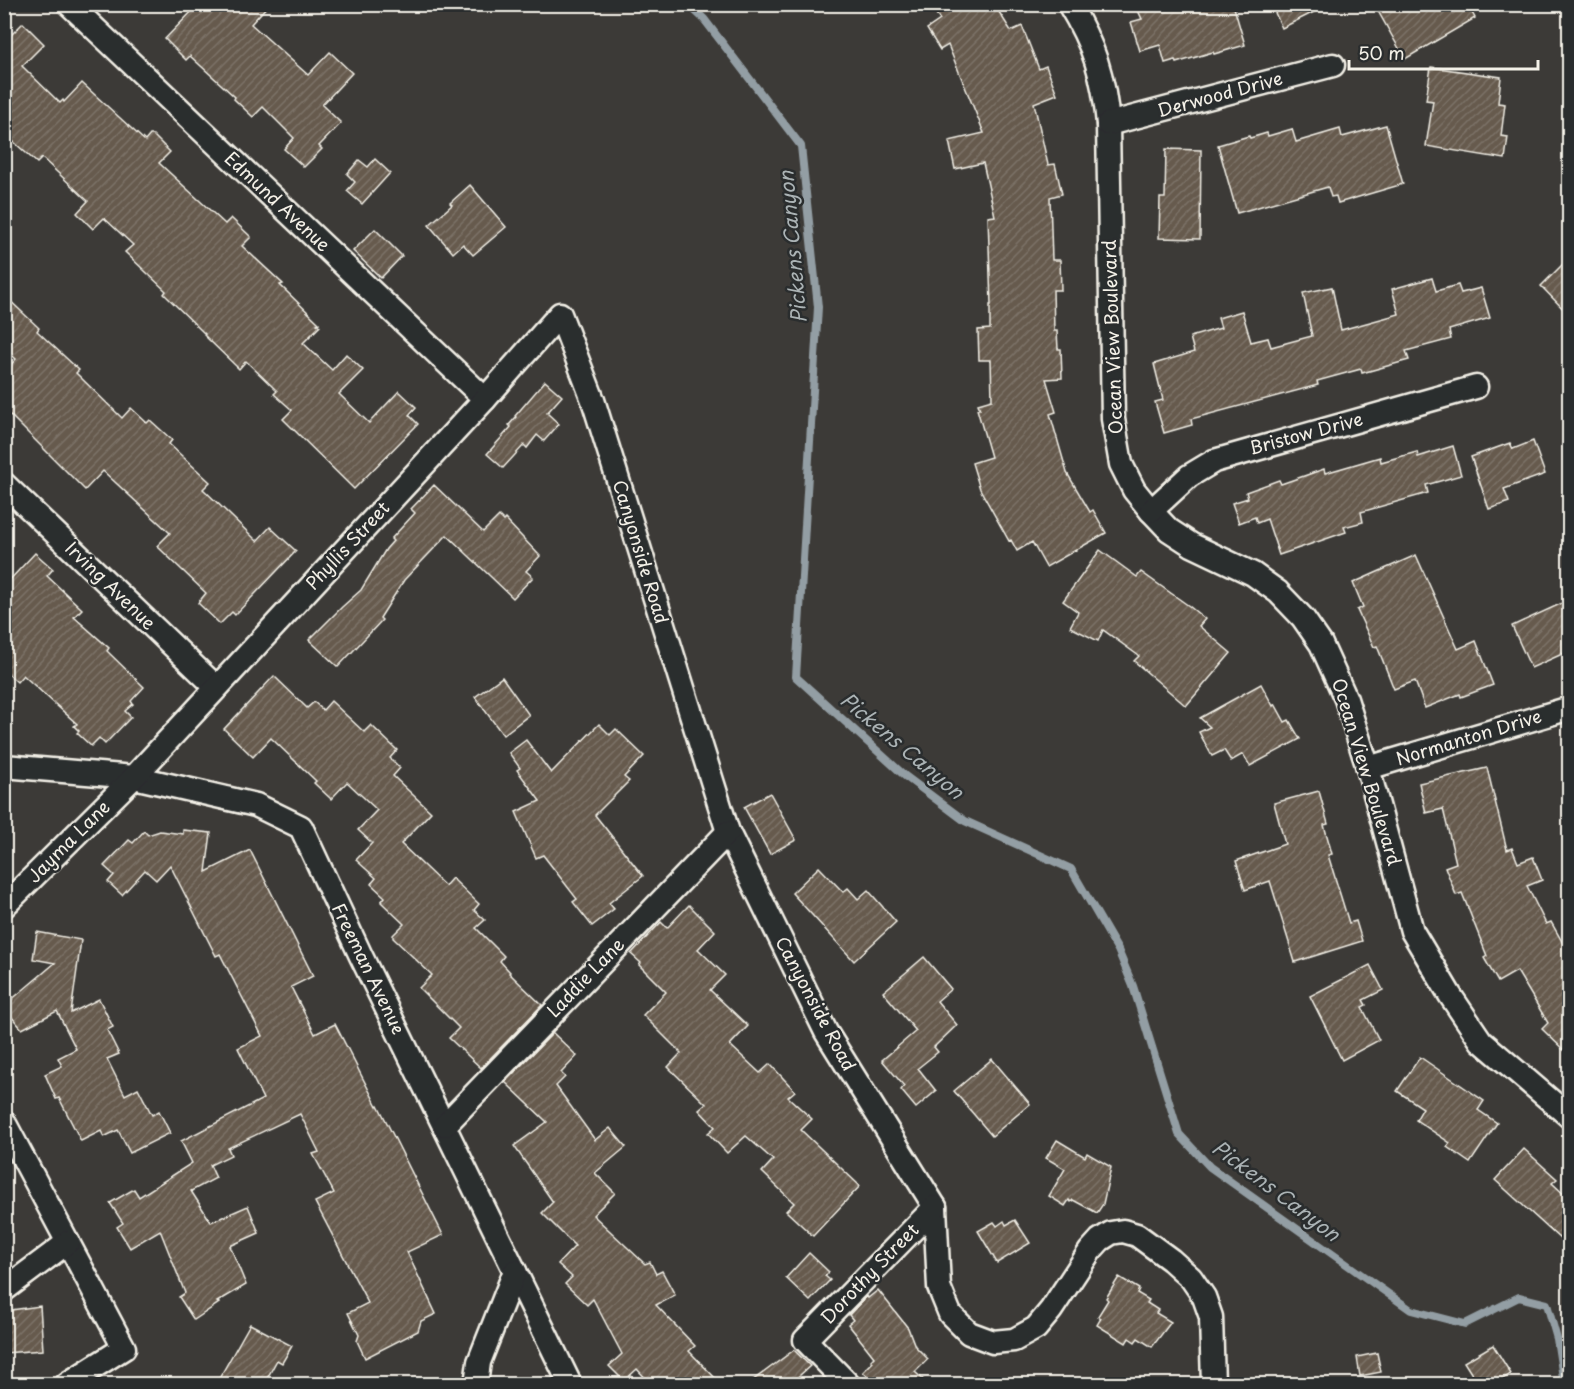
<svg xmlns="http://www.w3.org/2000/svg" width="1574" height="1389" viewBox="0 0 1574 1389" font-family="'Playpen Sans',sans-serif">
	<defs>
		<pattern id="building-hatch" width="6" height="6" patternUnits="userSpaceOnUse" patternTransform="scale(1.5)"><rect width="6" height="6" fill="#665a4d"/><path d="M-1 1l2-2M0 6l6-6M5 7l2-2" fill="none" stroke="#7c7267"/></pattern>
	</defs>
	<rect width="100%" height="100%" fill="#3c3a37"/>
	<filter id="ink" filterUnits="userSpaceOnUse"><feTurbulence type="fractalNoise" baseFrequency=".0167" numOctaves="2"/><feDisplacementMap in="SourceGraphic" scale="12" xChannelSelector="R" yChannelSelector="G"/><feConvolveMatrix kernelMatrix="1 2 1 2 8 2 1 2 1" color-interpolation-filters="sRGB"/></filter>
	<g filter="url(#ink)">
		<g fill="none" stroke-linecap="round" stroke-linejoin="round">
			<path stroke="#939ea4" stroke-width="8" d="M688,4L704,19L801,146L818,307L796,677L905,776L965,821L1071,869L1118,950L1133,986L1179,1134L1210,1167L1411,1310L1465,1324L1519,1297L1547,1304L1557,1339L1564,1384"/>
		</g>
		<g fill="url(#building-hatch)" stroke="#f4f1e8" stroke-width="1.5">
			<path d="M199,4H269L251,24L308,75L330,52L352,73L322,105L341,123L319,146L322,149L304,167L284,149L294,138L263,107L253,117L234,99L235,97L190,56L186,60L165,39Z"/>
			<path d="M930,4H994L1011,31L1022,26L1039,69L1046,66L1057,94L1034,103L1048,165L1055,164L1062,194L1050,197L1052,260H1060L1061,290H1053L1054,331H1057L1058,349H1061L1062,378L1046,379L1056,412L1050,414L1067,473L1090,512L1093,510L1106,533L1046,567L1032,542L1017,551L1011,540L1009,541L980,489L972,463L991,457L977,409H980L978,404L992,400L991,360H979L978,330L990,329V305H991L988,217L995,216L983,163L955,169L949,141L984,133L948,45L940,50L927,29L940,20Z"/>
			<path d="M1135,4H1233L1245,45L1214,54L1213,52L1176,63L1175,60L1165,63L1160,45L1140,51L1131,22L1142,19Z"/>
			<path d="M1271,4H1330L1282,28Z"/>
			<path d="M1374,4H1467L1475,18L1405,59Z"/>
			<path d="M23,23L44,44L22,66L60,103L63,100L64,102L82,83L145,141L150,135H153L170,152L159,163L225,224L231,218L251,237L242,246L283,284L280,285L319,323L317,324L320,326L303,343L332,370L346,354L363,370L339,394L369,423L399,391L416,407L409,415L418,424L354,489L283,419L292,410L274,394L277,391L246,361L239,369L204,335L205,334L164,294L166,291L125,252L133,245L104,218L93,229L77,213L88,201L42,158L37,163L4,133V42Z"/>
			<path d="M1431,67L1501,77L1498,103L1505,104L1501,136L1508,137L1505,159L1426,146L1433,101L1426,100Z"/>
			<path d="M1386,125L1403,184L1338,203L1336,196L1331,197L1328,187L1237,213L1218,145L1249,136L1250,138L1267,133L1268,136L1292,129L1296,142L1340,129L1342,137Z"/>
			<path d="M1166,149L1201,150L1200,239L1159,238L1160,198H1165Z"/>
			<path d="M375,159L390,173L362,204L347,191L355,182L347,174L359,160L368,167Z"/>
			<path d="M470,185L506,227L473,255L463,244L453,253L429,225L452,205L450,203Z"/>
			<path d="M375,229L402,256L381,278L353,251Z"/>
			<path d="M1569,258V315L1541,286Z"/>
			<path d="M1432,278L1436,291L1458,285L1461,293L1481,288L1490,318L1449,330L1451,339L1406,351L1409,360L1362,373L1361,369L1317,381L1318,385L1191,419L1192,425L1164,433L1155,402L1163,400L1154,364L1194,352L1190,337L1221,328L1218,318L1242,311L1251,342L1268,338L1271,347L1312,336L1303,293L1332,287L1341,330L1399,314L1392,289Z"/>
			<path d="M4,295L39,328L37,331L79,370L76,373L122,418L131,408L147,423L150,420L172,440L169,444L210,482L203,489L257,541L270,527L296,551L235,615L232,612L220,624L198,603L206,593L157,546L170,533L103,471L85,490L4,409V372L16,359L4,348Z"/>
			<path d="M545,381L562,396L547,413L559,424L544,441L537,435L527,448L524,445L503,468L487,454L511,427L509,425L516,417L515,416Z"/>
			<path d="M1533,441L1545,474L1504,489L1509,502L1489,509L1471,457L1510,443L1513,449Z"/>
			<path d="M1453,446L1461,475L1426,485L1428,493L1361,512L1363,522L1344,527L1346,532L1279,555L1267,519L1257,523L1255,517L1239,523L1232,503L1248,498L1246,492L1279,480L1281,484L1324,469L1325,473L1380,457L1381,462L1417,452L1418,457Z"/>
			<path d="M434,485L483,532L499,516L504,521L505,519L540,556L526,571L533,577L513,598L447,535L404,580L380,618L382,620L338,667L309,640L342,607L361,590L386,549L393,541L391,539L415,513L411,509Z"/>
			<path d="M1100,550L1137,577L1141,572L1189,606L1205,619L1199,626L1231,653L1186,706L1134,661L1139,656L1103,630L1098,641L1070,627L1078,612L1063,601Z"/>
			<path d="M35,553L53,569L47,576L82,609L74,617L109,648L107,651L144,687L131,701L133,704L125,711L131,717L105,744L99,738L91,746L77,733L79,731L74,726L77,724L23,675L17,682L4,670V586Z"/>
			<path d="M1416,555L1458,649L1476,641L1493,685L1461,697L1460,694L1425,708L1415,681L1394,689L1377,646L1374,647L1357,610L1363,607L1353,583Z"/>
			<path d="M1569,600V651L1531,668L1512,626Z"/>
			<path d="M274,676L307,708L314,702L323,710L331,701L364,732L371,725L397,750L390,758L400,768L393,776L431,812L401,844L445,886L452,878L479,904L474,910L485,920L476,928L504,956L500,961L510,972L509,973L542,1005L481,1068L449,1038L459,1028L419,988L432,975L393,938V935L404,924L381,902L385,897L371,884L376,878L356,860L372,843L358,830L377,810L347,782L331,799L314,783L316,781L271,738L253,757L224,729Z"/>
			<path d="M502,677L529,715L503,735L475,697Z"/>
			<path d="M1261,684L1273,706L1275,704L1285,722L1289,720L1300,739L1250,766L1243,754L1231,761L1224,750L1212,756L1199,732L1210,727L1200,718Z"/>
			<path d="M599,724L610,735L616,729L644,756L624,777L629,781L595,815L643,876L609,903L614,909L592,926L573,902L577,899L543,855L536,858L516,812L540,801L517,770L520,768L509,753L526,740L551,773Z"/>
			<path d="M1487,768L1507,850L1512,848L1518,863L1533,857L1542,880L1527,886L1546,924L1551,922L1569,954V1055L1542,1029L1548,1023L1517,971L1498,982L1484,958L1487,956L1462,893L1456,895L1445,867L1456,863L1443,809L1426,813L1419,783Z"/>
			<path d="M1319,791L1328,824L1324,825L1332,854L1328,855L1349,923L1356,921L1362,941L1295,962L1270,881L1245,890L1236,861L1285,844L1274,803Z"/>
			<path d="M770,793L796,840L770,854L744,807Z"/>
			<path d="M183,830L211,833L206,872L250,850L313,976L291,987L315,1034L335,1024L377,1106L378,1105L443,1235L407,1252L436,1314L421,1321L418,1331L365,1358L357,1341L359,1335L348,1313L368,1303L315,1202L334,1193L313,1154L319,1152L300,1114L228,1148L231,1155L210,1165L216,1178L191,1191L211,1222L248,1206L259,1233L230,1246L246,1285L217,1302L219,1303L194,1320L179,1297L185,1293L160,1230L130,1248L117,1227L123,1223L110,1203L134,1189L139,1197L192,1163L181,1141L263,1099L238,1048L262,1036L220,954L216,956L170,865L156,880L145,870L122,895L108,882L114,875L104,866L129,840L133,843L144,831L148,835L160,831L183,834Z"/>
			<path d="M819,867L843,892L848,888L858,899L868,890L896,922L854,961L792,893Z"/>
			<path d="M689,905L715,931L698,949L725,975L710,990L748,1026L730,1045L760,1073L770,1064L795,1091L788,1097L812,1119L801,1130L860,1186L813,1236L786,1211L794,1203L762,1172L773,1160L746,1136L727,1153L708,1133L715,1127L699,1110L706,1104L668,1067L681,1053L643,1015L666,992L639,965L641,963L631,954L661,922L667,928Z"/>
			<path d="M37,932L81,940L71,1013L99,999L113,1027L107,1030L119,1054L107,1059L125,1095L138,1088L152,1115L159,1111L170,1133L130,1153L118,1130L104,1137L101,1131L81,1141L59,1098L56,1099L45,1074L62,1066L58,1058L76,1049L57,1011L22,1029L4,1008V1006L55,963L33,959Z"/>
			<path d="M924,957L951,989L937,1001L957,1025L934,1047L938,1052L918,1068L936,1091L916,1108L901,1090L904,1086L882,1060L916,1031L883,992Z"/>
			<path d="M1370,965L1383,990L1363,1000L1366,1005L1362,1007L1379,1040L1342,1060L1310,996Z"/>
			<path d="M553,1033L577,1056L561,1073L565,1077L556,1086L595,1140L610,1128L626,1147L595,1173L615,1193L593,1215L645,1264L650,1262L656,1274L662,1271L675,1295L656,1305L695,1346L689,1351L721,1384H651L637,1369L624,1381L609,1366L622,1354L593,1299L587,1305L565,1284L572,1277L558,1264L575,1246L542,1213L553,1202L514,1146L547,1122L505,1082Z"/>
			<path d="M1420,1057L1484,1101L1478,1110L1497,1123L1470,1163L1447,1147L1450,1143L1416,1120L1423,1108L1397,1091Z"/>
			<path d="M992,1059L1030,1104L992,1136L954,1091Z"/>
			<path d="M1057,1140L1085,1157L1087,1153L1111,1167L1103,1204L1097,1213L1073,1200L1071,1202L1069,1200L1065,1206L1049,1196L1065,1169L1046,1158Z"/>
			<path d="M1524,1149L1557,1179L1552,1183L1569,1199V1247L1495,1180Z"/>
			<path d="M1015,1220L1030,1243L997,1263L978,1231L994,1222L997,1226L1004,1221L1006,1225Z"/>
			<path d="M809,1253L829,1272L825,1276L830,1280L810,1301L786,1278Z"/>
			<path d="M1119,1277L1139,1289L1137,1293L1149,1300L1147,1303L1158,1310L1156,1313L1171,1322L1152,1347L1138,1338L1135,1342L1129,1338L1126,1343L1097,1325L1101,1318L1098,1316L1108,1300L1106,1298Z"/>
			<path d="M878,1290L908,1328L915,1346L928,1359L915,1372L928,1384H876L863,1372L873,1362L871,1360L874,1357L848,1324L853,1320L849,1315L867,1296L868,1298Z"/>
			<path d="M40,1306L43,1350L4,1353V1311Z"/>
			<path d="M250,1324L292,1346L282,1363L277,1360L264,1384H216Z"/>
			<path d="M1493,1345L1511,1374L1494,1384H1478L1464,1362Z"/>
			<path d="M794,1350L810,1366L790,1384H748Z"/>
			<path d="M1377,1353L1381,1372L1360,1376L1357,1357Z"/>
		</g>
		<g fill="none" stroke-linecap="round" stroke-linejoin="round">
			<g stroke="#f4f1e8" stroke-width="27">
				<g id="minor">
					<path d="M69,4L485,399"/>
					<path d="M1069,4C1094,45 1104,77 1108,124L1113,419L1121,464L1134,490L1151,511L1169,530L1192,545L1253,574L1278,592L1303,618L1321,644L1346,699L1368,768L1412,931L1450,995L1481,1041L1570,1117"/>
					<path d="M1108,124L1333,65"/>
					<path d="M4,484L216,687"/>
					<path d="M1151,511L1189,476L1214,461L1476,387"/>
					<path d="M4,766L134,777L256,805L301,827L361,956L570,1384"/>
					<path d="M1368,768L1570,708"/>
					<path d="M4,906L134,777L485,399L560,314L593,400L728,832L826,1032L935,1207L939,1287L950,1314L969,1333L993,1342L1014,1340L1036,1328L1051,1310L1090,1251L1100,1240L1111,1233L1123,1231L1137,1235L1171,1260L1191,1278L1204,1297L1211,1317L1213,1384"/>
					<path d="M4,1122L124,1348L67,1384"/>
					<path d="M445,1125L728,832"/>
					<path d="M4,1290L68,1242"/>
					<path d="M476,1384L479,1362L515,1271"/>
					<path d="M848,1384L805,1340L935,1207"/>
				</g>
			</g>
			<use href="#minor" stroke="#2a2d2e" stroke-width="22"/>
		</g>
	</g>
	<g text-anchor="middle" stroke-width="5" stroke-linejoin="round" paint-order="stroke">
		<g font-size="18" fill="#f4f1e8" stroke="#2a2d2e">
			<text transform="translate(1220 95) rotate(-15)" y="6">Derwood Drive</text>
			<text transform="translate(277 202) rotate(43)" y="6">Edmund Avenue</text>
			<text transform="translate(1113 337) rotate(-92)" y="6">Ocean View Boulevard</text>
			<text transform="translate(1306 434) rotate(-15)" y="6">Bristow Drive</text>
			<text transform="translate(348 546) rotate(-47)" y="6">Phyllis Street</text>
			<text transform="translate(640 552) rotate(73)" y="6">Canyonside Road</text>
			<text transform="translate(110 586) rotate(44)" y="6">Irving Avenue</text>
			<text transform="translate(1469 738) rotate(-17)" y="6">Normanton Drive</text>
			<text transform="translate(1366 772) rotate(73)" y="6">Ocean View Boulevard</text>
			<text transform="translate(69 842) rotate(-45)" y="6">Jayma Lane</text>
			<text transform="translate(368 969) rotate(64)" y="6">Freeman Avenue</text>
			<text transform="translate(586 978) rotate(-46)" y="6">Laddie Lane</text>
			<text transform="translate(815 1004) rotate(62)" y="6">Canyonside Road</text>
			<text transform="translate(870 1274) rotate(-46)" y="6">Dorothy Street</text>
		</g>
		<g font-size="20" font-style="italic" fill="#abb3b5" stroke="#2a2d2e">
			<text transform="translate(793 247) rotate(-95)" y="7">Pickens Canyon</text>
			<text transform="translate(902 746) rotate(40)" y="7">Pickens Canyon</text>
			<text transform="translate(1276 1191) rotate(37)" y="7">Pickens Canyon</text>
		</g>
	</g>
	<rect width="1574" height="1389" fill="none" stroke="#2a2d2e" stroke-width="24"/>
	<rect x="12" y="12" width="1550" height="1365" fill="none" stroke="#f4f1e8" stroke-width="2" filter="url(#ink)"/>
	<path d="M1349 60v9h189v-9" fill="none" stroke="#f4f1e8" stroke-width="3"/>
	<text x="1358" y="60" font-size="18" fill="#f4f1e8" stroke="#2a2d2e" stroke-width="4.5" paint-order="stroke">50 m</text>
</svg>
